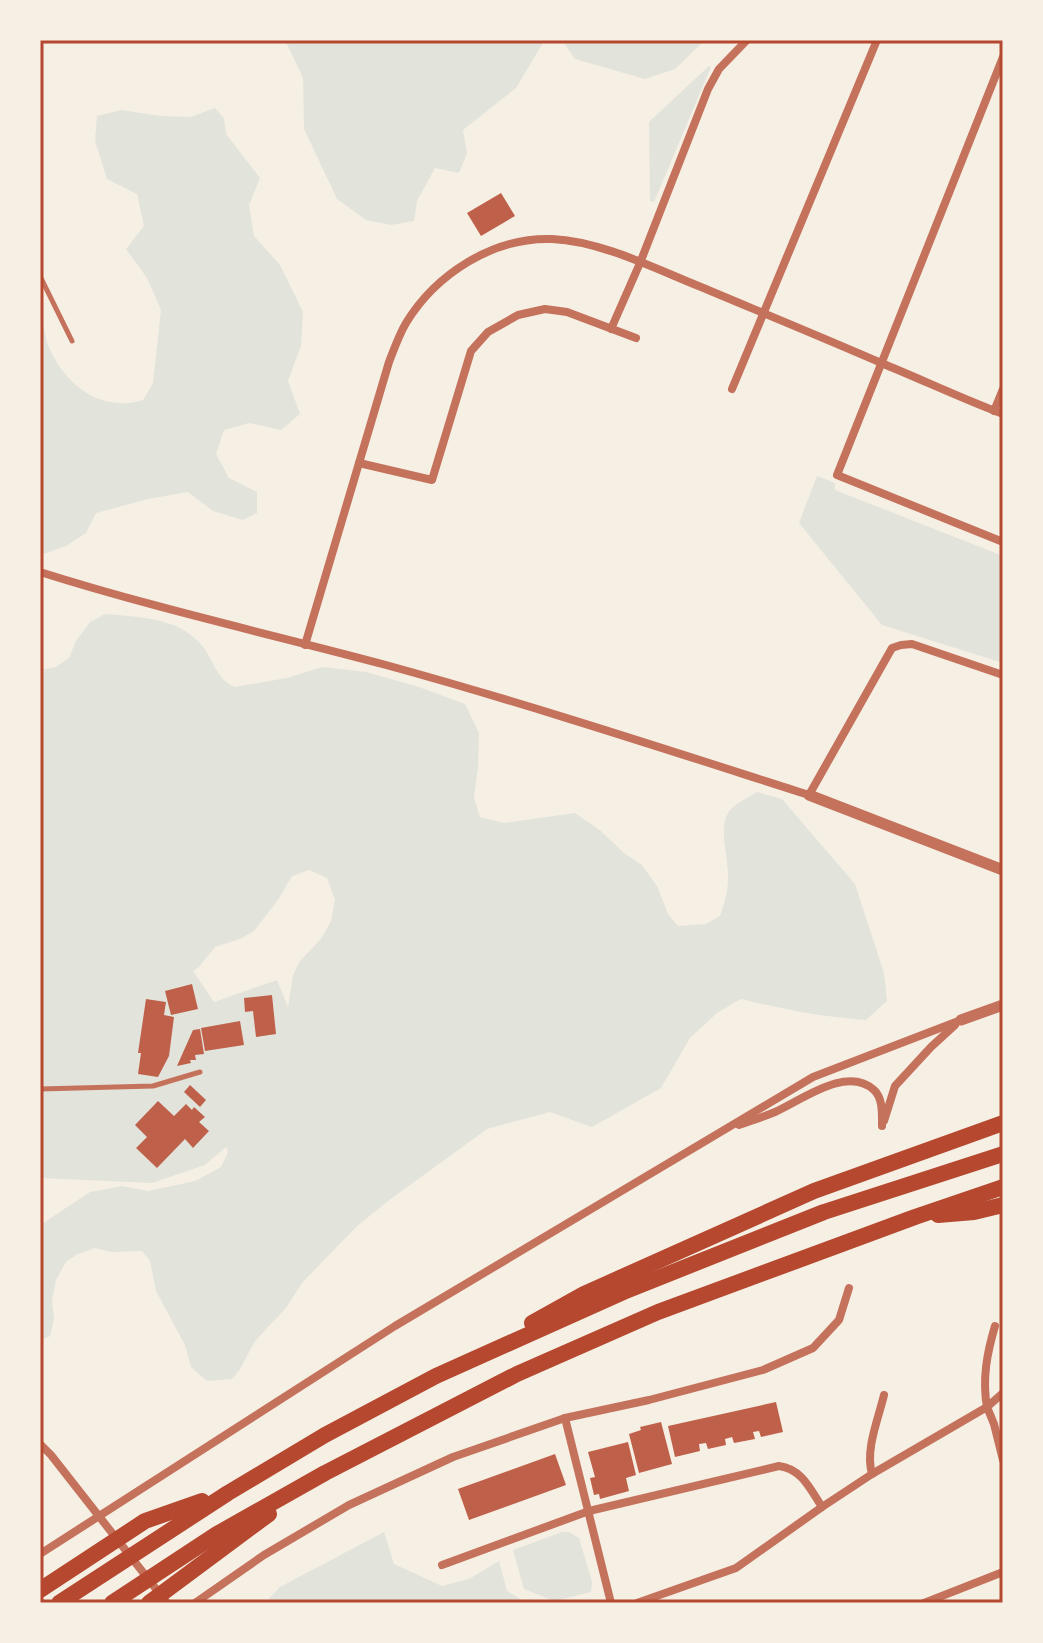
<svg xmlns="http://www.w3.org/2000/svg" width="1043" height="1643" viewBox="0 0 1043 1643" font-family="Commissioner,sans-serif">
	<rect width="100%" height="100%" fill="#f6efe4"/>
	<g fill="#e2e4dc" fill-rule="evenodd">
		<path d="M285,40H551L543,43L516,88L463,130L467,153L459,173L435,168L417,201L414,221L391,225L366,220L337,199L304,129L303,78Z"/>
		<path d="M562,40H705L675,69L645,79L575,59Z"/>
		<path d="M709,66L711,67L654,202L650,201L649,122Z"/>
		<path d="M215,108L224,118L226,134L260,178L249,205L254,236L280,265L303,312L301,346L288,381L300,414L281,430L249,423L224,430L216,454L229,478L257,492V513L243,520L213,511L188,492L148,499L96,513L86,533L66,546L44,554L40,549V318L43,319C44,327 45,337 48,345C64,384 100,413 143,400L153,383L161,310L147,278L126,249L144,226L137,194L107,179L95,141L97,116L121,110L161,116L191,117Z"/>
		<path d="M817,476L835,483V490L1003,556V663L882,625L799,523Z"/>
		<path d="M105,614C138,617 176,617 200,643C213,657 216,680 235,687L287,678L322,667L366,672L416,686L465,704L479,733L478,768L474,797L480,817L504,823L575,813L601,831L624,853L642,865L657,886L668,914L678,926L706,924L720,916C724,904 728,892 728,879C729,861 719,831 727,815C732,804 748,798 757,792L782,799L855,884L884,973L887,1001L866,1020C823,1017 782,1009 741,999L717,1013L690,1038L661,1088L592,1127L550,1112L487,1129L388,1201L356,1227L302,1283L286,1308L255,1341L239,1371L232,1379L207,1381L191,1367L185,1345L156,1291L150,1261L142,1251L111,1252L95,1248L76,1255L66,1262L56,1280L52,1300L54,1319L50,1336L40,1341V1225L90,1192L122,1186L148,1191L195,1181L221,1167L228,1152L226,1147L205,1165L152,1183L40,1178V670L56,667L69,658L76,641L90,622ZM309,870L327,878L335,900L331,921L321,939L300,961L293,975L288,1007L277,980L214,1002L193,971L198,968L215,947L240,939L254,931L278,900L292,876Z"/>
		<path d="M384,1532L394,1564L442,1586L469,1579L499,1561L507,1591L527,1603H265L280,1587Z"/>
		<path d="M562,1532H569L579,1538L592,1582L591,1592L554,1601L524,1589L513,1550Z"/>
	</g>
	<g fill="#bf614a">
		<path d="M501,193L515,216L481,236L467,213Z"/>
		<path d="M192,984L198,1009L171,1015L165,991Z"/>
		<path d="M272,995L276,1034L256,1037L253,1011L245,1012L244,998Z"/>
		<path d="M146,999L166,1002L164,1015L174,1017L169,1056L158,1077L138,1074L141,1053H138Z"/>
		<path d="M240,1021L244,1045L205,1051L201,1028Z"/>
		<path d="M200,1029L204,1054L195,1055L196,1060H190L191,1063L177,1066L193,1030Z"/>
		<path d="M190,1085L206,1100L200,1107L184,1092Z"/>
		<path d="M158,1101L174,1116L186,1104L192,1110L194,1107L205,1117L199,1122L209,1131L193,1148L185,1139L157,1168L136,1148L147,1137L135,1125Z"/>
		<path d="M776,1402L783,1432L761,1437L759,1431L753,1432L755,1439L734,1443L732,1437L725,1439L726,1445L708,1449L706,1443L699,1444L700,1451L675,1457L668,1426Z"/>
		<path d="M661,1422L672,1464L639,1473L629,1434L641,1430L640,1427Z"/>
		<path d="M628,1442L636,1475L626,1478L629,1491L600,1499L599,1494L594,1495L590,1478L595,1477L588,1452Z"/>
		<path d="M555,1454L566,1485L469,1520L458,1489Z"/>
	</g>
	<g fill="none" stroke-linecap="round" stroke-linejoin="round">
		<g stroke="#c5725c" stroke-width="5">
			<path d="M40,276L72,341"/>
			<path d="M40,1089L153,1086L200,1072"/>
		</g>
		<g stroke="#c5725c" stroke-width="8">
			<path d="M1003,57L837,475L1003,542"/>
			<path d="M611,329L640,263L708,89L719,69L747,40"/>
			<path d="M732,389L877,40"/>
			<path d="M994,411L1003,389"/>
			<path d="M359,463L432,480L471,351L488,332L518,315L545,309L567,312L636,338"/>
			<path d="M40,572C154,608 270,634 386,665C528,704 668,750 809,795L892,648L901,645L912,644L1003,675"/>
			<path d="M305,645L389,362C394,349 399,335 406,323C436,274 493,237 552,239C601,241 656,269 701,287C763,313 824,338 886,365C925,381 963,399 1003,414"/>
			<path d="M884,1121L895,1086L931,1047L955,1025"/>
			<path d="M739,1125C751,1121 763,1117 775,1112C802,1100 847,1065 874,1090C883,1098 882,1114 882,1126"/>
			<path d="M987,1407C982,1379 987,1353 995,1326"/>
			<path d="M987,1407L1003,1393"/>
			<path d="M565,1418L611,1603"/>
			<path d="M40,1444L51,1455L167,1603"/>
			<path d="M872,1474C865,1450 878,1420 884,1395"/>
			<path d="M822,1507L872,1474L987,1407L994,1424L1003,1460"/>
			<path d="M40,1554L395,1326L813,1077L961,1020"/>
			<path d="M442,1565L589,1511L779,1466C802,1469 810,1489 822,1507L736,1568L637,1603"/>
			<path d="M195,1603L264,1555L349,1505L453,1457L565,1418L649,1400L763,1370L813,1348L839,1320L849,1288"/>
			<path d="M924,1603L1003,1572"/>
		</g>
		<g stroke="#c5725c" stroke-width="11">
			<path d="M809,795L1003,870"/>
			<path d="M961,1020L1003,1005"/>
		</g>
		<g stroke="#b5482f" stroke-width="16">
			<path d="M938,1215L974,1212L1003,1205"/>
			<path d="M532,1323L584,1294L814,1191L1003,1123"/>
			<path d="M40,1590L145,1521L202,1501"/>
			<path d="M59,1603L228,1493L325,1435L436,1376L628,1290L824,1212L1003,1154"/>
			<path d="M112,1603L217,1534L325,1473L517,1374L658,1312L915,1217L1003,1187"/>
			<path d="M149,1603L269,1514"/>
		</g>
	</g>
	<rect width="1043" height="1643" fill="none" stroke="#f6efe4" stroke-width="84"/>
	<rect x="42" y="42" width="959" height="1559" fill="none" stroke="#b5482f" stroke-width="3"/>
</svg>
